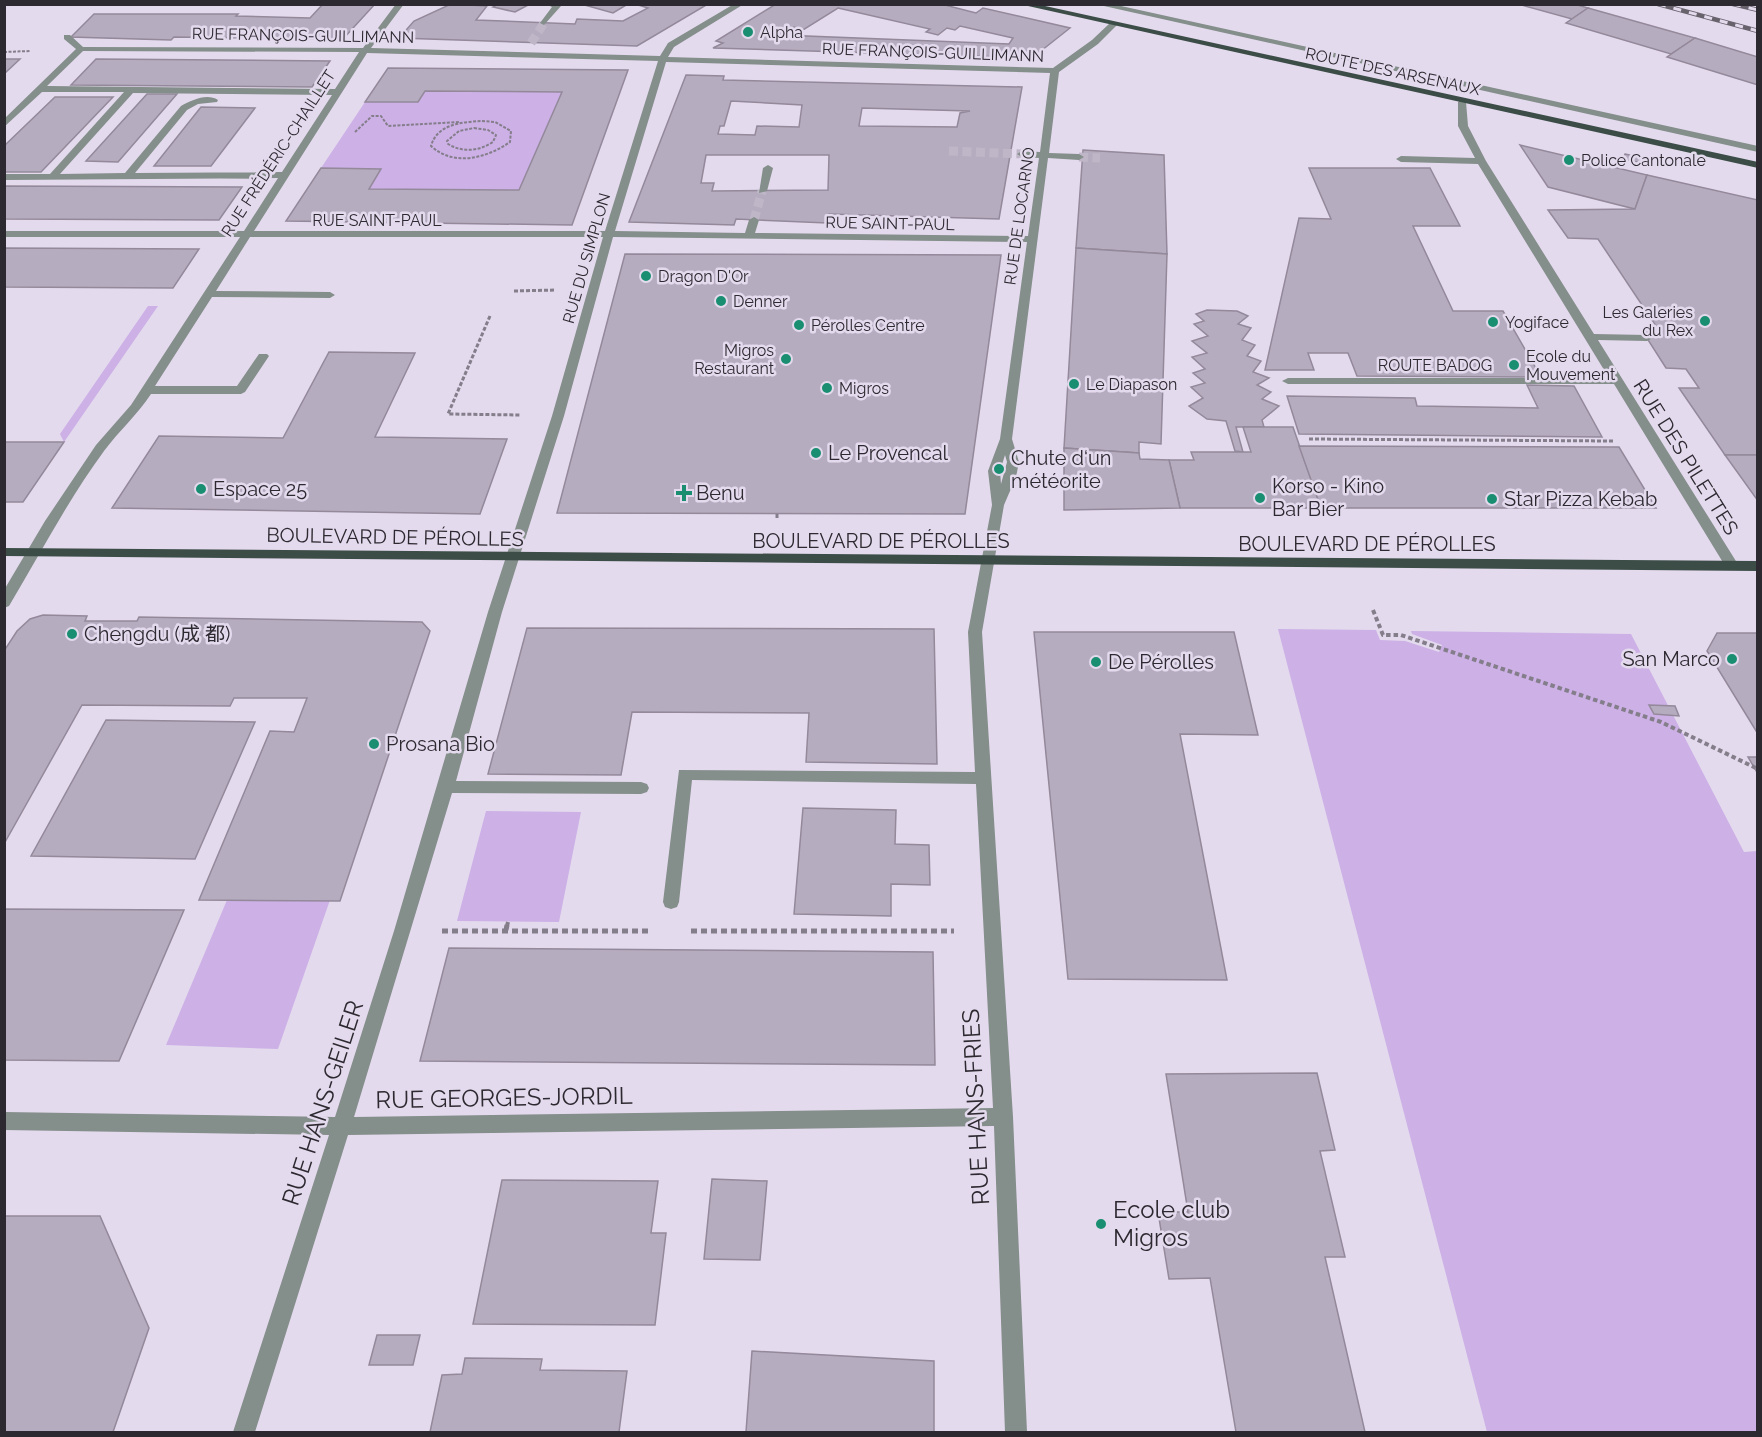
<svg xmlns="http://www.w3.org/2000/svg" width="1762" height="1437" viewBox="0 0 1762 1437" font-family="Raleway,'Noto Sans SC',sans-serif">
	<rect width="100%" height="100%" fill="#e4daee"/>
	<g fill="#ccb0e6">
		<path d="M425,91L562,92L519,190L369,189L381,169L321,168L365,102H418Z"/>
		<path d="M148,306H158L64,442L60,434Z"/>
		<path d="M1278,629L1376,630L1380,640L1405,641L1439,652L1442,645L1412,634L1411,631L1631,634L1744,852L1757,851V1432H1487Z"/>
		<path d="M486,811L581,812L559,922L457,921Z"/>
		<path d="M227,900H330L278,1049L166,1045Z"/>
	</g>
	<g fill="#b6acbf" stroke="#93899b" stroke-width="1.5" fill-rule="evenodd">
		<path d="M323,4H375L343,39L174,37L171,40L71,37L94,14H238L236,16L310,18Z"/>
		<path d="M451,4L487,6L476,20L575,24L577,19L623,21L648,8L635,4H708L637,46L399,38L414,21Z"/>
		<path d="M498,4H530L515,12L493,7Z"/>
		<path d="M581,4H628L613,13Z"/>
		<path d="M776,4H941L976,13L983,8L1070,28L1032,58L713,48L723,43L716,41ZM838,8L930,29L926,32L938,35L947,28L955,30L960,26L1013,38L1009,44L782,35L794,27L803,30Z"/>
		<path d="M1518,4H1574L1588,8L1572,19Z"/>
		<path d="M1588,8L1695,38L1671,54L1566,23Z"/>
		<path d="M1695,38L1758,57V85L1667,57Z"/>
		<path d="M4,59H20L4,74Z"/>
		<path d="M96,59L330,61L312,87L71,85Z"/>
		<path d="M388,68L628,70L572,225L286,221L321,168L381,169L369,189L519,190L562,92L425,91L418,102H365Z"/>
		<path d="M686,75L724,76L723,80L1022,87L999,219L829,214L827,223L736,219L734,225L629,222ZM731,101L802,105L799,127L757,126L755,135L718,134L720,126H724ZM862,108L970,111L960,113L957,127L859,126ZM706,155H829L828,190L712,191L714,183H701Z"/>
		<path d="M147,94H177L118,162L86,161Z"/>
		<path d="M55,97H113L41,172H4V146Z"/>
		<path d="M201,107L255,108L211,166H154Z"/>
		<path d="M1520,145L1647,175L1635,209L1548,187Z"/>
		<path d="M1083,150L1164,155L1167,254L1076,248Z"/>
		<path d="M1625,154L1652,160L1651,165L1623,159Z"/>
		<path d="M1309,168H1430L1460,226H1413L1453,311H1503L1541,377L1357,376L1348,353H1308L1314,370H1265L1299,218L1331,219Z"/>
		<path d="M1647,175L1758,200V455H1725L1679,388H1699L1686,369L1666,368L1643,332H1660L1598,239L1568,238L1548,210L1635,209Z"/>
		<path d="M4,186L242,187L219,220L4,219Z"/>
		<path d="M4,248L199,249L173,288L4,287Z"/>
		<path d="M1076,248L1167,254L1161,444L1139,442V453L1064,448Z"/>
		<path d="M625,254L1001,255L965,514L557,513Z"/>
		<path d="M1207,310L1237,311L1248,316L1238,324L1251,328L1242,340L1255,345L1247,356L1261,361L1253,372L1269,378L1257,385L1271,392L1262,399L1279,406L1262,420L1264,427H1236L1243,452L1235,451L1226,421L1207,419L1189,406L1203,398L1191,387L1205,383L1193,373L1205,369L1192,357L1207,353L1192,341L1208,336L1194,324L1204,321L1196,314Z"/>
		<path d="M329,352L415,353L375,437L507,439L480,514L112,508L159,436L283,438Z"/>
		<path d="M1527,385L1574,386L1602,437L1299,434L1287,396L1415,398L1417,406L1538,408Z"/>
		<path d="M1243,427H1293L1321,508H1180L1169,460H1194L1191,452H1251Z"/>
		<path d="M4,442H64L23,502H4Z"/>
		<path d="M1299,446L1619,447L1656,508H1321Z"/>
		<path d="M1064,448L1139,453L1140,459L1169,460L1180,508L1064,510Z"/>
		<path d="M1725,455H1758V501Z"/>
		<path d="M43,615L87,616L85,621H137L139,617L422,622L430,631L340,901L199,900L270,731L294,732L307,698H234L230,706L82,705L4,844V651L17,631L30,619Z"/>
		<path d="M527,628L934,629L937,764L806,762L809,713L632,712L621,775L488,774Z"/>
		<path d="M1034,632H1234L1258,735L1180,734L1227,980L1068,979Z"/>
		<path d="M1717,633H1758V734L1707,651Z"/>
		<path d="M1649,705L1675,706L1679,716L1654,714Z"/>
		<path d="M106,720L255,722L195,859L31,856Z"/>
		<path d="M1748,757H1758V774Z"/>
		<path d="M803,808L896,810L895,844L929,845L930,885L891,884V916L794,914Z"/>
		<path d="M4,909L184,910L119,1061L4,1060Z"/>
		<path d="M449,948L933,952L935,1065L420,1061Z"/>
		<path d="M1317,1073L1335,1150L1320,1151L1345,1257H1325L1365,1432H1236L1210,1278L1169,1279L1158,1212H1188L1166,1074Z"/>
		<path d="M712,1179L767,1181L760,1260L704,1259Z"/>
		<path d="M502,1180L658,1181L651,1233H666L655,1325L473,1324Z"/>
		<path d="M4,1216H100L149,1328L113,1432H4Z"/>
		<path d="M377,1335H420L413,1365H369Z"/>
		<path d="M752,1351L934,1361V1432H746Z"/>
		<path d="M465,1358L542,1359L540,1370L627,1371L619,1432H430L442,1375L462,1374Z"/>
	</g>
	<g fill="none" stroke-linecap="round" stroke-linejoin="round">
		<g stroke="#bfb7c8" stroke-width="9" stroke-dasharray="9 4.5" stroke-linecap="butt">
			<path d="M531,43L544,23"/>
			<path d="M949,151L1022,154"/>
			<path d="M1079,157L1100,158"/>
			<path d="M754,220L762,191"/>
		</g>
		<g stroke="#847d8a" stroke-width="2" stroke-dasharray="3 1.5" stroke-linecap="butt">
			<path d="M4,52L30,51"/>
			<path d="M482,121L495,122L511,131L510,142C487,158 454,167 431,146C437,124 462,122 482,121Z"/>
			<path d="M474,128L488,130L496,135L493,142C479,151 463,153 448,144L447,141L459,131Z"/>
			<path d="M355,132L372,116H381L388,126L459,122"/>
		</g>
		<g stroke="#847d8a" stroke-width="3" stroke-dasharray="4 2" stroke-linecap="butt">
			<path d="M514,291L556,290"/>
			<path d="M490,316L448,414L521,415"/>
			<path d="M1309,439L1614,441"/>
			<path d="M777,514V518"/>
		</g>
		<g stroke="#847d8a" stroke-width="4" stroke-dasharray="4.5 3" stroke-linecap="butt">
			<path d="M1373,610L1383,635H1401L1661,722L1758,769"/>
			<path d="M507,926L508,922"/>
		</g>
		<g stroke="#847d8a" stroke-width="5" stroke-dasharray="6 4" stroke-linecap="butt">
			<path d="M506,930L507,925"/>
			<path d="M442,931H651"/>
			<path d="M691,931H954"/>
		</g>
		<g fill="#848e8a" fill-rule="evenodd">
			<path d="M396,4H404L371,48L660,56L668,43L734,4H744L674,47L668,57L1053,68L1092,40L1110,23L1117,25L1098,44L1059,72L1049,153L1079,154L1084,157L1079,160L1048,158L1012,439L1019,462L1016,477L1004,505L982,632L1013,1117L1027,1432H1005L994,1126L348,1135L255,1432H233L329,1135L4,1130V1112L335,1117L394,931L488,612L552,416L603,237H250L216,291L330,292L335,295L330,298L212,297L155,386H237L259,354H267L269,356L245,392L241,394H151C137,415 119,431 104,451C68,500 40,554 9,606L4,608V590L45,521L96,445L131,405L240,237H4V231H244L278,178L4,180V174H50L124,92H42L4,127V119L76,49L64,39V35H70L83,47L363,48ZM83,51L359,52L335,89L47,86ZM367,53L658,61L605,231H254ZM666,62L1050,73L1040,152L1022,151L1017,154L1022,157L1039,158L1028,236L755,233L759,220L754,217L749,220L745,233L615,231ZM133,93L332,95L282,172L135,173L187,110L198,104L217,102L218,100C207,93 192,100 181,106L125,173L60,174ZM613,237L1027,242L1000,439L988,471L992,505L968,632L975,772L679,770L663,902L665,907L671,909L677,907L679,902L692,780L976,784L993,1108L354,1117L452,793L641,794L647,792L649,788L647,784L641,782L456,781L502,612L564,416ZM1005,455L1007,462L1001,484L1000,471Z"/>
			<path d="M546,4L561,6L544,25L540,23L552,7Z"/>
			<path d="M1095,4H1112L1758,146V152Z"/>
			<path d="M1462,99L1466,102L1468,126L1486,161L1594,334L1647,335L1653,338L1647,341L1598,340L1739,566L1737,569H1727L1614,384H1288L1282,381L1288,378H1609L1478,164L1401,162L1396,159L1401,156L1475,158L1458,126V102Z"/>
			<path d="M768,165L773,168L767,191L759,193L763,168Z"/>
		</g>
		<g fill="#3c4d47" fill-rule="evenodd">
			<path d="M1019,4H1036L1758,162V168Z"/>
			<path d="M4,548L1758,561V571L4,556Z"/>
		</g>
		<g stroke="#68626d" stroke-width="4.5">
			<g id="rail">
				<path d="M1658,4L1758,31"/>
				<path d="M1733,4L1758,10"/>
			</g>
		</g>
		<use href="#rail" stroke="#e4daee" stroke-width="3" stroke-dasharray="8" stroke-linecap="butt"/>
	</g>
	<g fill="#198e70" stroke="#e4daee" stroke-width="2">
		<circle cx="748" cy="32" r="6"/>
		<circle cx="1569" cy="160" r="6"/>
		<circle cx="646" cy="276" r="6"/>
		<circle cx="721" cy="301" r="6"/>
		<circle cx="1705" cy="321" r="6"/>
		<circle cx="1493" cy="322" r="6"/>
		<circle cx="799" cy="325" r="6"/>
		<circle cx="786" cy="359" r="6"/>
		<circle cx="1514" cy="365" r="6"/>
		<circle cx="1074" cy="384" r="6"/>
		<circle cx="827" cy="388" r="6"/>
		<circle cx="816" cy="453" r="6"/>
		<circle cx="999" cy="469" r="6"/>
		<circle cx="201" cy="489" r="6"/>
		<path d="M681 484h6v6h6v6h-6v6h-6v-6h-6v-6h6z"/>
		<circle cx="1260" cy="498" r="6"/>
		<circle cx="1492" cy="499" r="6"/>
		<circle cx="72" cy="634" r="6"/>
		<circle cx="1732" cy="659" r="6"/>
		<circle cx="1096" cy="662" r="6"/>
		<circle cx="374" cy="744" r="6"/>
		<circle cx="1101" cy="1224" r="6"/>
	</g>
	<g text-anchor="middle" stroke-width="5" stroke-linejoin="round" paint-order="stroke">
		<g font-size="16" fill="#2d2930" stroke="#e4daee" text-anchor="start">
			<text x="760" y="38">Alpha</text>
			<text x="1581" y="166">Police Cantonale</text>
			<text x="658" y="282">Dragon D'Or</text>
			<text x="733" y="307">Denner</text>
			<text x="1693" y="318" text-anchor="end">Les Galeries<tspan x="1693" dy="18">du Rex</tspan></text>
			<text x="1505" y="328">Yogiface</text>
			<text x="811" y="331">Pérolles Centre</text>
			<text x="774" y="356" text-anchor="end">Migros<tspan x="774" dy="18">Restaurant</tspan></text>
			<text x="1526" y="362">Ecole du<tspan x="1526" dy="18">Mouvement</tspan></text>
			<text x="1086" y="390">Le Diapason</text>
			<text x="839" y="394">Migros</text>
		</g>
		<g font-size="16" fill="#2d2930" stroke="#e4daee">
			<text transform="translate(303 35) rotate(1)" y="6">RUE FRANÇOIS-GUILLIMANN</text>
			<text transform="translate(933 52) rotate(2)" y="6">RUE FRANÇOIS-GUILLIMANN</text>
			<text transform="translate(1393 71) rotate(12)" y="6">ROUTE DES ARSENAUX</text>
			<text transform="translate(278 153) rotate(-57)" y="6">RUE FRÉDÉRIC-CHAILLET</text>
			<text transform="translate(1019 216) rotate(-82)" y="6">RUE DE LOCARNO</text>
			<text x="377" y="226">RUE SAINT-PAUL</text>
			<text transform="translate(890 223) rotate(1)" y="6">RUE SAINT-PAUL</text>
			<text transform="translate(586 258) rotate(-74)" y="6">RUE DU SIMPLON</text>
			<text x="1435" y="371">ROUTE BADOG</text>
		</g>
		<g font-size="20" fill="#2d2930" stroke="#e4daee" text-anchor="start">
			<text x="828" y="460">Le Provencal</text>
			<text x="1011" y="465">Chute d‘un<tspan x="1011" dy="23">météorite</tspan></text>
			<text x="1272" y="493">Korso - Kino<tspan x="1272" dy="23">Bar Bier</tspan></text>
			<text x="213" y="496">Espace 25</text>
			<text x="696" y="500">Benu</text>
			<text x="1504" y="506">Star Pizza Kebab</text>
			<text x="84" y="641">Chengdu (成 都)</text>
			<text x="1720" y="666" text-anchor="end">San Marco</text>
			<text x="1108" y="669">De Pérolles</text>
			<text x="386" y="751">Prosana Bio</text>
		</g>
		<g font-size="20" fill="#2d2930" stroke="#e4daee">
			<text transform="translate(1686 457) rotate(58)" y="7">RUE DES PILETTES</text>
			<text transform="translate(395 537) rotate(1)" y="7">BOULEVARD DE PÉROLLES</text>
			<text x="881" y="548">BOULEVARD DE PÉROLLES</text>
			<text x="1367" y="551">BOULEVARD DE PÉROLLES</text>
		</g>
		<g font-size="24" fill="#2d2930" stroke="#e4daee">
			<text transform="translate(504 1098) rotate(-1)" y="8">RUE GEORGES-JORDIL</text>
			<text transform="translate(323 1103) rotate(-72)" y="8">RUE HANS-GEILER</text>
			<text transform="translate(976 1107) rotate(-93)" y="8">RUE HANS-FRIES</text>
		</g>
		<g font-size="24" fill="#2d2930" stroke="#e4daee" text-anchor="start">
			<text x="1113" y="1218">Ecole club<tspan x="1113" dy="28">Migros</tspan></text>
		</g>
	</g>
	<rect width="1762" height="1437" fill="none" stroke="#2d2930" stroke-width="12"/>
</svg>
